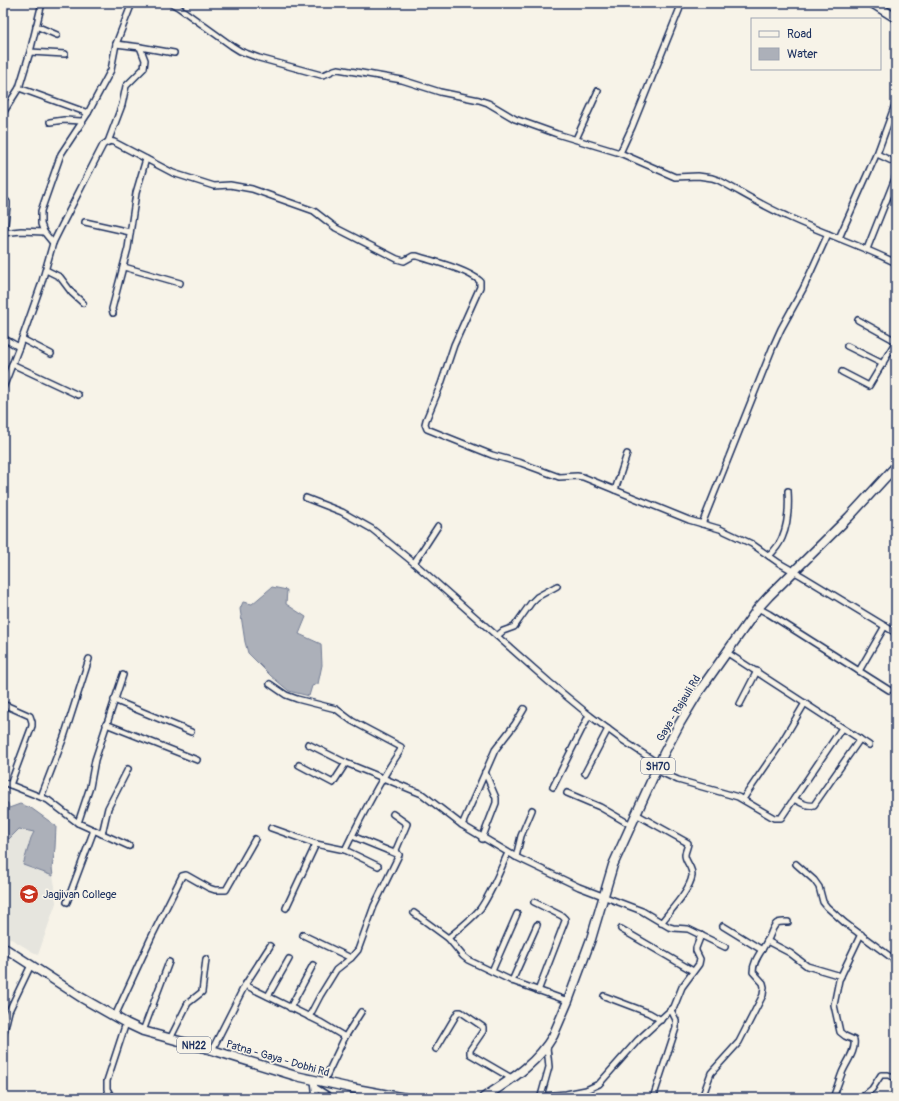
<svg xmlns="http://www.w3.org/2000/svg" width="899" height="1101" viewBox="0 0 899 1101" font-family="Pangolin,sans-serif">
	<rect width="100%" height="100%" fill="#f7f3e8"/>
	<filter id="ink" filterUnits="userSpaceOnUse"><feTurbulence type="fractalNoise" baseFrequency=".025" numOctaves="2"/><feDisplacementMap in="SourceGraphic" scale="8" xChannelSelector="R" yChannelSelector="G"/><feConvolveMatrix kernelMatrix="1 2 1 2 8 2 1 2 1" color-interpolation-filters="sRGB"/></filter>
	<g filter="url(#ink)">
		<path fill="#e6e5de" d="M19,828L34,832L31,838L23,865L53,876L55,886L56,903L38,955L3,934V836L9,839Z"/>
		<g fill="#acb0b9" stroke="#727c95">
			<path d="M272,587L287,590L286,604L306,617L299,634L321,644L322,665L318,684L312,686L309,696L289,691L271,676L248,653L245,642L240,609L243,602L252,604Z"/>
			<path d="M3,802L8,803L9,808L20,804L31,808L56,826L55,848L52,868L53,876L23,865L31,838L34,832L19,829L9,839L3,836Z"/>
		</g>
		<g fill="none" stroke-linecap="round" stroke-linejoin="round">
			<g stroke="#1b2f5e" stroke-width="8">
				<g id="minor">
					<path d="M171,3L178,7L232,46L240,51L259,58L321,75C328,75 331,70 338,69L402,80L440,92L479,100L488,103L515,119L557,134L620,153L675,177L698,176L712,178L718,180C741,192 763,206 786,216C822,233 860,245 896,263"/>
					<path d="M36,26L57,35"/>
					<path d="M116,44L140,47L174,53"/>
					<path d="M30,52L65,54"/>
					<path d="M19,88L88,113"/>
					<path d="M3,113L19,88L30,52L41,7"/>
					<path d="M50,122L64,120L81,121"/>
					<path d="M576,139L598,91"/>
					<path d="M108,142L122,105L126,86L144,68L145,60L140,47"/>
					<path d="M620,153L632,127L682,3"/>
					<path d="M877,154L896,102"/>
					<path d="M3,199L7,202V206L4,233"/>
					<path d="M85,222L130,232"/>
					<path d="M3,233L21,231L44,232"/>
					<path d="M839,238L876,155L877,154L896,163"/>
					<path d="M53,243L44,232L41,224V211L61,154L88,113L111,70L116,44L132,3"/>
					<path d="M867,249L896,176"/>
					<path d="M124,267L180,283"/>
					<path d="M46,270L60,277L72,293L83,303"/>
					<path d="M113,313L112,309L128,248L136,193L146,159"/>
					<path d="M858,320L896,341"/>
					<path d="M3,338L19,347"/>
					<path d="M22,339L51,354"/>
					<path d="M847,346L883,364"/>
					<path d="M12,364L78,395"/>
					<path d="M842,372L869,386L896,341"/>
					<path d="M3,388L19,347L41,285L53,243L64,221L103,145L109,141L114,142L173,173L214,186L230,185L252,189L314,211L336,228L397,259L404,261L413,256H417C435,262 466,269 480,281V287L454,345L441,384L426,420L425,424L427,429L492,455L521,463L559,477L577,476L583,477L689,520L720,529L752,544L779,563L802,576L896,633"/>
					<path d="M615,490L627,454"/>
					<path d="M306,498L342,512L372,529L414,563L549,682L589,715L624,741L659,764"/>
					<path d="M702,524L772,349L781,329L803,289L828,234"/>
					<path d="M769,556C774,551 779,545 782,538C788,524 789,506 788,491"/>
					<path d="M414,563L438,526"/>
					<path d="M758,608L769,614L889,690"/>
					<path d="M497,636L503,631L514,627L531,603L537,597L557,586"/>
					<path d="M726,652L869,745"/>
					<path d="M859,671L885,626"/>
					<path d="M270,684L286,695L297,699L336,709L352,721L401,747L400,751C379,782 362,815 345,850"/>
					<path d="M114,700L191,732"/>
					<path d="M3,704L30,716L32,722V726L10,785"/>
					<path d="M740,704L757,671"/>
					<path d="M106,724L197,760"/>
					<path d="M308,744L346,763L422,794L462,825L516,857L579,887L642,911L669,927L673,928L688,929L725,947"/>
					<path d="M299,765L333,783L346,763"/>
					<path d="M656,770L678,780L738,797L774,818H781L842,728"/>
					<path d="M585,773L608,729"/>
					<path d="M3,782L48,800L78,823L129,846"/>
					<path d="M553,787L589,715"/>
					<path d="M567,793L600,807L631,825"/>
					<path d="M41,797L64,737L89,659"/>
					<path d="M743,799L780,745L805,703"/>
					<path d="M794,799C800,802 807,807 814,805L860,739"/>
					<path d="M393,814L407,824L396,850L398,854"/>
					<path d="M636,814L688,843C688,847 685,851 685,855C685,862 693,867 692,876C690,890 670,911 661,923"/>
					<path d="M78,823L90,787L95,760L123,675"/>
					<path d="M462,825L495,750L515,724L524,709"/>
					<path d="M271,828L316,844L345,850L378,866"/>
					<path d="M102,834L108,808L128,769"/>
					<path d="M482,839L496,803V798L485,772"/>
					<path d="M516,857L521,836L532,810"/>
					<path d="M796,864L814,880L819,887L823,902L827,907L845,923L896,961"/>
					<path d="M67,902L94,830"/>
					<path d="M534,902L562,916L565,919V921L538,991"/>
					<path d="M286,908L316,844"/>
					<path d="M414,913L448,938L463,956L468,960L512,981L568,1001"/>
					<path d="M723,926L762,950"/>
					<path d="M621,929L693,971"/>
					<path d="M303,935L351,958"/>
					<path d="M448,938C459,929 471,920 480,909C492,892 499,872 508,853"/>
					<path d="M767,941L790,953L807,966L841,976"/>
					<path d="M492,971L517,914"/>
					<path d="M512,981L537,925"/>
					<path d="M245,985L320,1022L345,1037"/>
					<path d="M268,996L289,959"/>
					<path d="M604,996L649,1013L661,1020"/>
					<path d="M290,1008L313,965"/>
					<path d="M115,1016L151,938L182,876L186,875L209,888L215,890H226L255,839"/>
					<path d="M309,1017L320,996L336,970L351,958L358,950L374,906L399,855L352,836"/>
					<path d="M143,1031L169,962"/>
					<path d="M3,1036L9,1011L31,965"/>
					<path d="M170,1039L188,1003L202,992L206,959"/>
					<path d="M436,1049L458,1012H461L483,1027V1031L470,1050V1054L513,1079"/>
					<path d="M212,1050L245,985L270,946"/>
					<path d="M3,1062V1085"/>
					<path d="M314,1081L316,1098"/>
					<path d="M323,1083L345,1037L361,1012"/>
					<path d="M316,1088L332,1098"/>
					<path d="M541,1096L549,1067L547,1047"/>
					<path d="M112,1098L107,1089V1081L126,1023"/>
					<path d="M540,1098L541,1096L566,1094L586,1090L599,1084L638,1040L674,1007L682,987L699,964L700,959L696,951V948L701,935"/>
					<path d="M653,1098L676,1028V1020L671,1010"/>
					<path d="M702,1098L711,1073L739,1042L763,995L764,987L763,983L753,972C753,960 762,951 767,941C771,936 771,929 776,924C779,921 783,922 788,922"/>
					<path d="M833,1098C836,1090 839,1081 842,1073C846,1063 856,1051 854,1040L845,1036L840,1032L834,1005L839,980L861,934"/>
					<path d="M861,1098L872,1089L881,1075H888L896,1078"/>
				</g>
			</g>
			<g stroke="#1b2f5e" stroke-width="11">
				<g id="primary">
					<path d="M872,3L896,18"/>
					<path d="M890,3L896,7"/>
					<path d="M3,947L82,998L126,1023L143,1031L212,1050L296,1076L351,1088L405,1098"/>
					<path d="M483,1098C510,1080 536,1065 553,1036L568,1001L591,939L613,865L664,753L680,723L698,693L758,608L769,596L849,517L896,466"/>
				</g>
			</g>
			<use href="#minor" stroke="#f7f3e8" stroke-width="5"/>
			<use href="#primary" stroke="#f7f3e8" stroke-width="8"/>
		</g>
	</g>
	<defs>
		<g id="school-disc" transform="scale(1)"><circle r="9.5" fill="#c8321e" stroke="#f7f3e8"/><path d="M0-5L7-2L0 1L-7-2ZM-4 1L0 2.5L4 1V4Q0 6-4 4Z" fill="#fff"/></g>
	</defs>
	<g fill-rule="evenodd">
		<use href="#school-disc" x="29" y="894"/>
	</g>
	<g text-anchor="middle" stroke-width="3.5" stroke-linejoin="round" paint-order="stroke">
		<g fill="#f7f3e8" stroke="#5d6a87" stroke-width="1">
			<rect x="641" y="758" width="34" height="16" rx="3"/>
			<rect x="177" y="1037" width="34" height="16" rx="3"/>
		</g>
		<g font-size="10" font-weight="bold" fill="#1b2f5e">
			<text x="658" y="770">SH70</text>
			<text x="194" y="1049">NH22</text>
		</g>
		<g font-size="11" fill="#1b2f5e" stroke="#f7f3e8">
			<text transform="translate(678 708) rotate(-59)" y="4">Gaya - Rajauli Rd</text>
			<text transform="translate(278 1058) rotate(16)" y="4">Patna - Gaya - Dobhi Rd</text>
		</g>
		<g font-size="11" fill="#1b2f5e" stroke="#f7f3e8" text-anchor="start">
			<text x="43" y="898">Jagjivan College</text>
		</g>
	</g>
	<rect width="899" height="1101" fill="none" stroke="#f7f3e8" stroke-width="16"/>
	<rect x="8" y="8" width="883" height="1085" fill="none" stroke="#1b2f5e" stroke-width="1.5" filter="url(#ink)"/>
	<rect x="751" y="18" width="130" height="52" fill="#f7f3e8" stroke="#9fa5b1"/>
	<rect x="759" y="31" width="20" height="6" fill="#f7f3e8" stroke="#9fa5b1"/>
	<text x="787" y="38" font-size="12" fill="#1b2f5e">Road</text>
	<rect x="759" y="48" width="20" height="12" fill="#acb0b9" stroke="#9fa5b1"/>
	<text x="787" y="58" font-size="12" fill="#1b2f5e">Water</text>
</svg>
